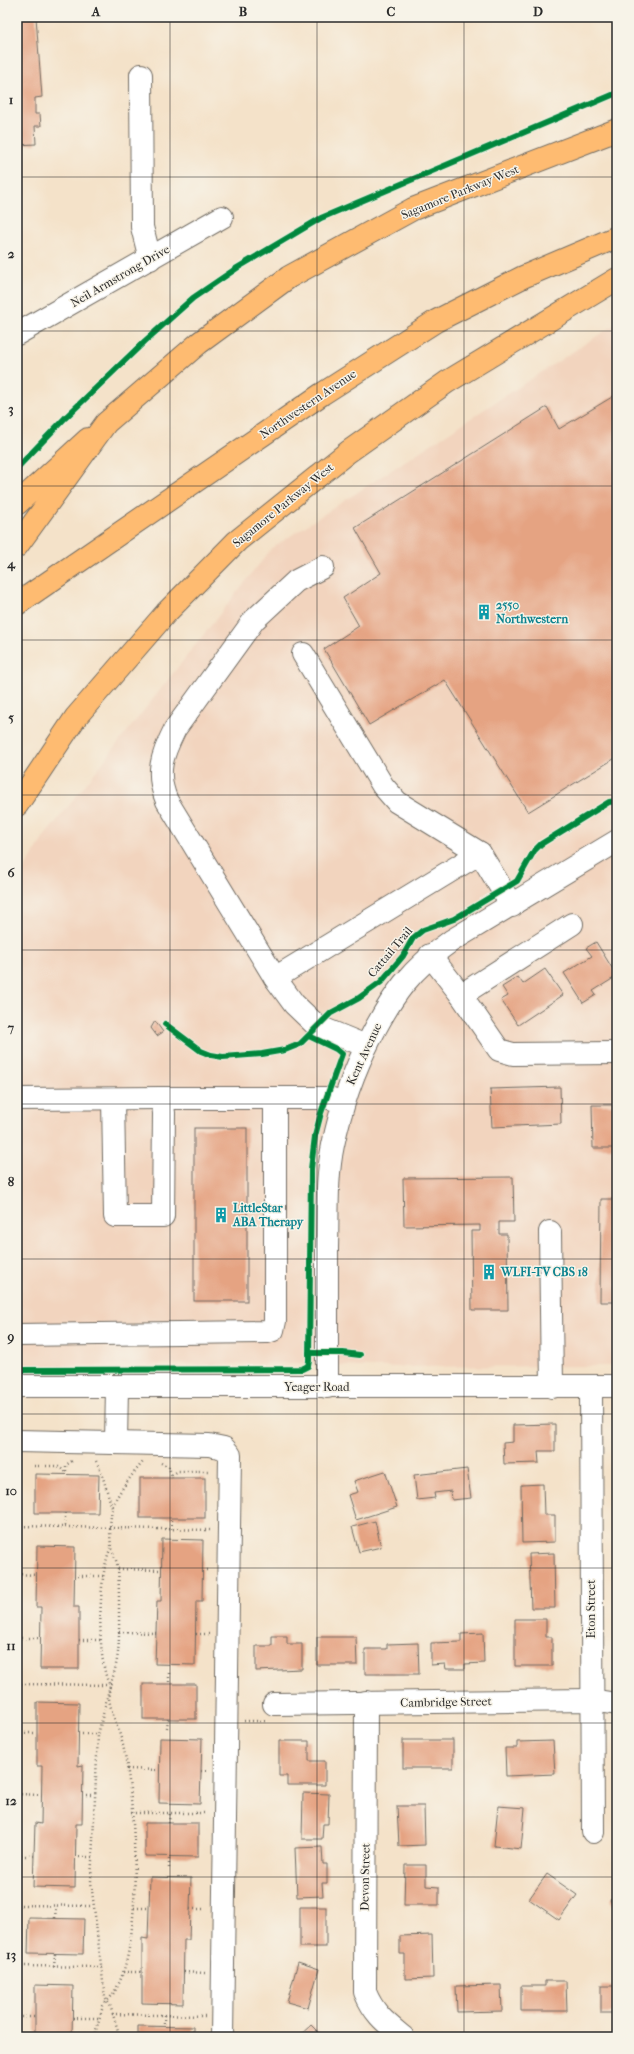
<svg xmlns="http://www.w3.org/2000/svg" width="634" height="2054" viewBox="0 0 634 2054" font-family="'IM FELL French Canon',serif">
	<rect width="100%" height="100%" fill="#f7f3e8"/>
	<filter id="ink" filterUnits="userSpaceOnUse"><feTurbulence type="fractalNoise" baseFrequency=".025" numOctaves="2"/><feDisplacementMap in="SourceGraphic" scale="8" xChannelSelector="R" yChannelSelector="G"/><feConvolveMatrix kernelMatrix="1 2 1 2 8 2 1 2 1" color-interpolation-filters="sRGB"/></filter>
	<filter id="wash" filterUnits="userSpaceOnUse"><feTurbulence type="fractalNoise" baseFrequency=".012" numOctaves="4" result="noise"/><feDisplacementMap in="SourceGraphic" scale="16" xChannelSelector="R" yChannelSelector="G"/><feGaussianBlur stdDeviation="0.9" result="paint"/><feColorMatrix in="noise" values="0 0 0 0 0 0 0 0 0 0 0 0 0 0 0 0 0 1.4 0 .05"/><feComposite in="paint" operator="in"/></filter>
	<g filter="url(#wash)">
		<rect width="100%" height="100%" fill="#f4e2c9"/>
		<path fill="#f2d4be" d="M617,323V1366L359,1367L304,1363L17,1366V881L44,837L272,548Z"/>
		<g id="blocks">
			<g fill="#e5a382">
				<path d="M17,17H36L42,97L35,98V114H40L41,126H35L36,144L17,145Z"/>
				<path d="M617,394V757L528,812L445,680L369,725L324,649L359,626L343,598L381,573L355,528L547,407L559,429Z"/>
				<path d="M596,942L617,976L593,991L596,995L583,1003L564,973L592,956L586,948Z"/>
				<path d="M545,969L563,995L518,1025L501,1000L508,996L502,987L518,977L523,984Z"/>
				<path d="M155,1021L163,1032L157,1036L151,1028Z"/>
				<path d="M560,1087L561,1124L492,1127L490,1089Z"/>
				<path d="M592,1105H617V1148H593Z"/>
				<rect x="194" y="1128" width="53" height="173"/>
				<path d="M513,1177L514,1222H499V1234H507L508,1310H472L471,1231H480V1225L404,1226L403,1178Z"/>
				<path d="M601,1199H617V1302H600Z"/>
				<path d="M555,1424V1451H538L539,1463L504,1464L503,1443L513,1442V1425Z"/>
				<path d="M467,1469L471,1498L452,1500L451,1491L434,1493L435,1498L417,1500L414,1475Z"/>
				<path d="M385,1471L397,1507L356,1520L348,1495L358,1492L354,1481Z"/>
				<path d="M35,1474L99,1475L98,1513H35Z"/>
				<rect x="140" y="1478" width="65" height="40"/>
				<path d="M543,1484L544,1515H555V1542L522,1543L521,1485Z"/>
				<path d="M375,1521L381,1547L359,1552L352,1527Z"/>
				<path d="M162,1539L203,1540L202,1601H196L195,1665L155,1664L157,1601H161Z"/>
				<path d="M37,1546L75,1547L74,1607H79V1669H40L41,1607H36Z"/>
				<path d="M554,1553L555,1608H531L529,1554Z"/>
				<path d="M515,1619H546V1637H552V1666H515Z"/>
				<path d="M483,1633L484,1663L465,1664V1669H446L445,1664L431,1665V1643L461,1642V1634Z"/>
				<path d="M272,1636H287V1644H302V1669L256,1671V1646H272Z"/>
				<path d="M317,1637H356L357,1665H317Z"/>
				<path d="M418,1643L419,1674H365V1649H387V1644Z"/>
				<rect x="143" y="1684" width="53" height="35"/>
				<path d="M37,1702L79,1703L78,1766L83,1765L82,1824H76L75,1888L33,1887L35,1823L41,1824L42,1766H37Z"/>
				<path d="M160,1738L202,1739L200,1804L159,1803Z"/>
				<rect x="403" y="1740" width="50" height="28"/>
				<path d="M279,1741H309V1761H325V1785H287V1776H279Z"/>
				<path d="M553,1741L555,1774L506,1776L505,1748H517V1742Z"/>
				<path d="M303,1793L329,1794L328,1824H323L322,1839H302Z"/>
				<path d="M397,1806H424L425,1845L399,1846Z"/>
				<path d="M498,1806L525,1808L521,1849L494,1846Z"/>
				<path d="M145,1823H198V1857L145,1856Z"/>
				<path d="M322,1847L323,1864H327V1883H322L323,1896L297,1897L295,1848Z"/>
				<path d="M405,1865H426V1886L439,1887V1905H404Z"/>
				<path d="M547,1874L577,1895L559,1920L529,1899Z"/>
				<path d="M150,1877L191,1878L189,1940H184L183,2004L142,2003V1938L148,1939Z"/>
				<path d="M617,1895V1910L610,1900Z"/>
				<rect x="300" y="1907" width="26" height="40"/>
				<path d="M29,1918L84,1919L83,1954L28,1953Z"/>
				<path d="M432,1935L433,1978L405,1979V1954H400V1936Z"/>
				<path d="M298,1962L319,1969L308,2008L287,2002Z"/>
				<path d="M545,1981H566L567,2011H521V1986H545Z"/>
				<path d="M35,1985L73,1986L72,2037H35Z"/>
				<path d="M501,1985L502,2011L457,2012L456,1986Z"/>
				<rect x="601" y="1986" width="16" height="27"/>
				<path d="M311,2025L323,2037H298Z"/>
				<path d="M138,2026L193,2027V2037H138Z"/>
			</g>
		</g>
	</g>
	<g filter="url(#ink)">
		<use href="#blocks" fill-opacity="0" stroke="#716b62" stroke-width="1"/>
		<g fill="none" stroke-linecap="round" stroke-linejoin="round">
			<g stroke="#716b62" stroke-width="24">
				<g id="minor">
					<path d="M141,75L142,227L150,259"/>
					<path d="M17,334L222,217"/>
					<path d="M303,654L383,786L397,802L480,853"/>
					<path d="M430,955L461,995L499,1050L513,1054L615,1053"/>
					<path d="M275,978L167,801C155,773 162,755 175,729L254,620L296,581L323,567"/>
					<path d="M461,995L572,924"/>
					<path d="M366,1046L317,1026L294,1004L275,978L480,853L512,906"/>
					<path d="M17,1099L162,1098"/>
					<path d="M113,1099L115,1216H163L164,1113L162,1098H329L343,1102"/>
					<path d="M550,1232L552,1387"/>
					<path d="M17,1335L267,1332L273,1330L275,1321V1099"/>
					<path d="M17,1386H617"/>
					<path d="M327,1387C327,1340 327,1294 327,1248C328,1214 326,1178 333,1145C341,1107 353,1072 371,1037C393,994 411,969 451,941L617,841"/>
					<path d="M591,1387L593,1832"/>
					<path d="M17,1441L209,1445L224,1448L230,1455L222,2037"/>
					<path d="M116,1442L117,1387"/>
					<path d="M366,1702L365,1992C374,2014 385,2022 403,2037"/>
					<path d="M274,1704L591,1700L617,1704"/>
				</g>
			</g>
			<g stroke="#716b62" stroke-width="24">
				<g id="major">
					<path d="M17,504L88,439"/>
					<path d="M17,604L322,394L436,321L523,277L617,237"/>
				</g>
			</g>
			<g stroke="#716b62" stroke-width="24">
				<g id="highway">
					<path d="M17,546L106,423L199,343L289,277L413,209L617,130"/>
					<path d="M17,805L76,717L166,613L237,541L348,452L447,382L617,279"/>
				</g>
			</g>
			<g stroke="#716b62" stroke-width="2.5" stroke-dasharray="1 3" stroke-linecap="butt">
				<path d="M96,1461L101,1471L112,1508"/>
				<path d="M161,1463L169,1467L172,1478"/>
				<path d="M30,1466H57L66,1472"/>
				<path d="M66,1475V1465L72,1461"/>
				<path d="M172,1475L178,1471H208"/>
				<path d="M65,1513V1527"/>
				<path d="M17,1526L210,1530"/>
				<path d="M171,1529V1518"/>
				<path d="M118,1569L162,1570"/>
				<path d="M202,1570H210"/>
				<path d="M17,1574L37,1575"/>
				<path d="M74,1576H103"/>
				<path d="M119,1632L156,1633"/>
				<path d="M196,1634H209"/>
				<path d="M17,1638H41"/>
				<path d="M79,1640H101"/>
				<path d="M169,1673V1684"/>
				<path d="M17,1684L109,1685"/>
				<path d="M244,1721H267"/>
				<path d="M167,1728L168,1719"/>
				<path d="M17,1733H37"/>
				<path d="M78,1734H98"/>
				<path d="M127,1769L160,1770"/>
				<path d="M201,1771H208"/>
				<path d="M17,1794L42,1795"/>
				<path d="M82,1795H94"/>
				<path d="M131,1813H207"/>
				<path d="M169,1823L170,1813"/>
				<path d="M17,1856H34"/>
				<path d="M75,1857H92"/>
				<path d="M169,1868V1856"/>
				<path d="M17,1905L93,1906"/>
				<path d="M134,1908H149"/>
				<path d="M190,1909H206"/>
				<path d="M55,1918L56,1906"/>
				<path d="M17,1966L102,1967"/>
				<path d="M54,1967L55,1954"/>
				<path d="M123,1972H142"/>
				<path d="M184,1972L205,1973"/>
				<path d="M112,2014L205,2016"/>
				<path d="M164,2015V2027"/>
				<path d="M17,2017H35"/>
				<path d="M73,2018H99"/>
				<path d="M94,2037L103,2006L107,2001L105,1998L91,1882L98,1735L110,1685C96,1664 98,1570 111,1548"/>
				<path d="M120,2037L110,2005L107,2001C147,1964 135,1801 124,1750C121,1733 111,1715 109,1698C108,1687 113,1679 115,1669C120,1650 119,1630 119,1611C119,1597 119,1583 118,1569C117,1561 114,1556 112,1549C109,1541 110,1518 112,1510C113,1498 135,1471 143,1462"/>
			</g>
			<use href="#minor" stroke="#fff" stroke-width="22"/>
			<use href="#major" stroke="#febb71" stroke-width="22"/>
			<use href="#highway" stroke="#febb71" stroke-width="22"/>
			<g stroke="#f7f3e8" stroke-width="8">
				<g id="cycleway">
					<path d="M17,468L65,418L145,341L193,298L237,268L321,218L617,93"/>
					<path d="M165,1024L201,1051L211,1055L223,1057L262,1054L285,1050L300,1044L331,1013L359,998L381,982L403,956L413,938L423,930L454,919L517,881L534,851L541,844L609,802L617,801"/>
					<path d="M309,1353H343L360,1355"/>
					<path d="M17,1370L302,1369L308,1366L309,1361L311,1169L315,1136L321,1113L342,1054L336,1049L309,1036"/>
				</g>
			</g>
			<use href="#cycleway" stroke="#00873e" stroke-width="6"/>
		</g>
	</g>
	<path fill="none" stroke="#2b2b2b" stroke-width="1" stroke-opacity="0.55" d="M170,17V2037M317,17V2037M464,17V2037M17,177H617M17,331H617M17,486H617M17,640H617M17,795H617M17,950H617M17,1104H617M17,1259H617M17,1414H617M17,1568H617M17,1723H617M17,1877H617"/>
	<defs>
		<g id="building-bare" transform="scale(1.2)"><path d="M-4-6H4V6H1V3H-1V6H-4ZM-2.5-4.3h1.7v1.8h-1.7ZM.8-4.3h1.7v1.8H.8ZM-2.5-1h1.7V.8h-1.7ZM.8-1h1.7V.8H.8Z" fill="#0f9aa8" stroke="#f7f3e8" stroke-width="2.5" paint-order="stroke"/></g>
	</defs>
	<g fill-rule="evenodd">
		<use href="#building-bare" x="484" y="612"/>
		<use href="#building-bare" x="221" y="1215"/>
		<use href="#building-bare" x="489" y="1272"/>
	</g>
	<g text-anchor="middle" stroke-width="3" stroke-linejoin="round" paint-order="stroke">
		<g font-size="12" fill="#2b2b2b" stroke="#f7f3e8">
			<text transform="translate(460 192) rotate(-22)" y="4">Sagamore Parkway West</text>
			<text transform="translate(120 276) rotate(-30)" y="4">Neil Armstrong Drive</text>
			<text transform="translate(308 404) rotate(-34)" y="4">Northwestern Avenue</text>
			<text transform="translate(283 505) rotate(-39)" y="4">Sagamore Parkway West</text>
			<text transform="translate(390 952) rotate(-50)" y="4">Cattail Trail</text>
			<text transform="translate(364 1054) rotate(-65)" y="4">Kent Avenue</text>
			<text x="317" y="1391">Yeager Road</text>
			<text transform="translate(591 1609) rotate(-90)" y="4">Eton Street</text>
			<text transform="translate(446 1702) rotate(-1)" y="4">Cambridge Street</text>
			<text transform="translate(365 1877) rotate(-89)" y="4">Devon Street</text>
		</g>
		<g font-size="12" font-weight="bold" fill="#0d838f" stroke="#f7f3e8" text-anchor="start">
			<text x="496" y="609">2550<tspan x="496" dy="14">Northwestern</tspan></text>
			<text x="233" y="1212">LittleStar<tspan x="233" dy="14">ABA Therapy</tspan></text>
			<text x="501" y="1276">WLFI-TV CBS 18</text>
		</g>
	</g>
	<rect width="634" height="2054" fill="none" stroke="#f7f3e8" stroke-width="44"/>
	<rect x="22" y="22" width="590" height="2010" fill="none" stroke="#2b2b2b" stroke-width="1.5"/>
	<g font-size="13" text-anchor="middle" font-weight="bold" fill="#2b2b2b">
		<text x="96" y="16">A</text>
		<text x="243" y="16">B</text>
		<text x="391" y="16">C</text>
		<text x="538" y="16">D</text>
		<text x="11" y="104">1</text>
		<text x="11" y="258">2</text>
		<text x="11" y="413">3</text>
		<text x="11" y="568">4</text>
		<text x="11" y="722">5</text>
		<text x="11" y="877">6</text>
		<text x="11" y="1032">7</text>
		<text x="11" y="1186">8</text>
		<text x="11" y="1341">9</text>
		<text x="11" y="1495">10</text>
		<text x="11" y="1650">11</text>
		<text x="11" y="1805">12</text>
		<text x="11" y="1959">13</text>
	</g>
</svg>
